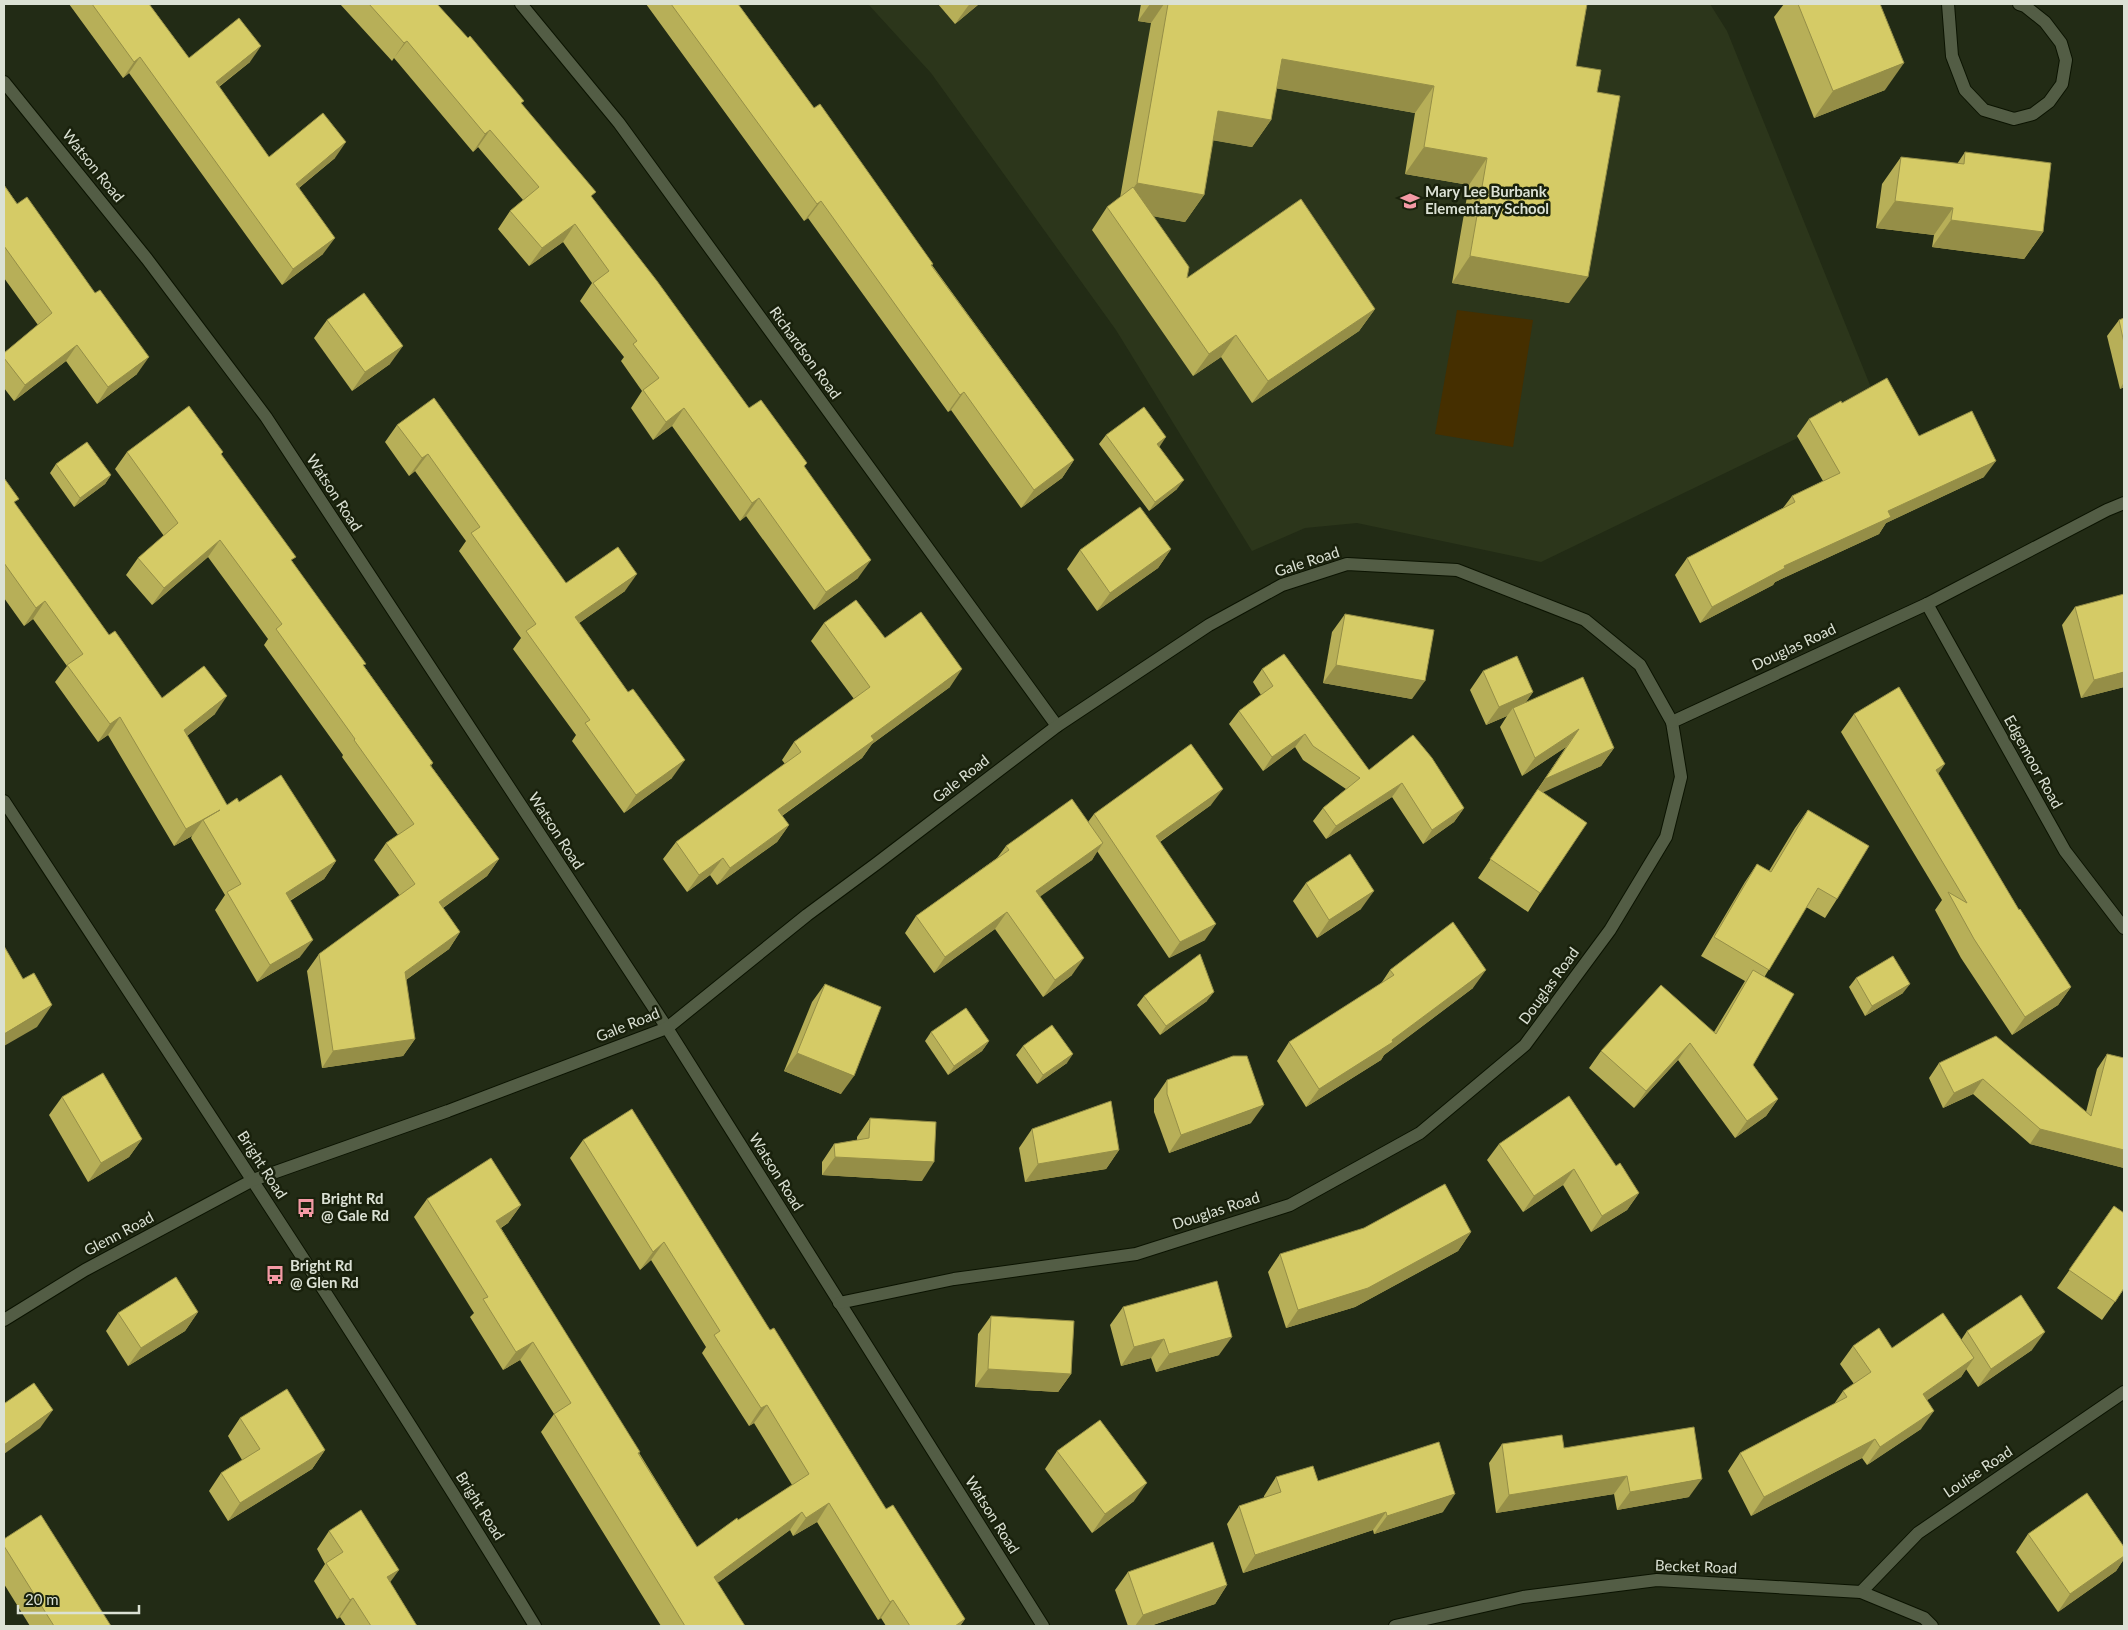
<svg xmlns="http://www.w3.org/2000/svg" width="2128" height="1630" viewBox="0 0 2128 1630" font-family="Lato,sans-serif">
	<rect width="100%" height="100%" fill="#222b15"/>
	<path fill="#2c361b" d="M868,4H1710L1727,31L1876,400L1541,562L1357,523L1305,528L1252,551L1116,330L931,73Z"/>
	<path fill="#452f00" d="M1457,310L1533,320L1513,447L1435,434Z"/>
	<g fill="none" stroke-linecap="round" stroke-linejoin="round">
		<g stroke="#0b1301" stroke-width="14">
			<g id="minor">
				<path d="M521,4L619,123L1057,726"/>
				<path d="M1948,4L1952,56L1965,90L1984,110L2014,119L2033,114L2049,102L2062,84L2066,60L2061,43L2045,22L2025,6L2019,4"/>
				<path d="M4,82L147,259L266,417L667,1028L1043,1626"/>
				<path d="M1927,604L2065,851L2124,928"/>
				<path d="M4,801C183,1075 365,1347 535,1626"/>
				<path d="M839,1303L954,1279L1136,1254L1290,1205L1420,1133L1525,1045L1610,930L1666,837L1681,777L1672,722L1927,604L2107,510L2124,503"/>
				<path d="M4,1320L85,1270L253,1180L448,1111L667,1028L807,915L876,864L1057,726L1209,625L1282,585L1347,564L1457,570L1585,620L1640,665L1672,722"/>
				<path d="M1861,1592L1918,1533L2124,1392"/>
				<path d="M1395,1626L1523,1597L1657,1580L1861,1592L1924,1618L1932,1626"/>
			</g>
		</g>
		<use href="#minor" stroke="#535d45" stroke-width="12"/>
	</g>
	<g fill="#b7af58">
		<path d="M69,4H149L189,58L250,62L219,87L269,157L335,158L299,188L323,254L282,285L129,73L123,78Z"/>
		<path d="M340,4H437L522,104L749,408L807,463L804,467L858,578L814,610L746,516L740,521L672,426L653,440L631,408L642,391L621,361L624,357L580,301L592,283L563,242L529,266L498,229L510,211L523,200L478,147L473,152L394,58L392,61Z"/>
		<path d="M646,4H738L814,108L933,264L932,265L1074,460L1062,478L1021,508L951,410L948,412L808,218L804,221Z"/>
		<path d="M938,4H979L955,24Z"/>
		<path d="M1141,4H1587L1576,66L1597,92L1569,303L1452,283L1469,185L1405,174L1415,113L1276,88L1271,120L1252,147L1213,140L1204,195L1185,222L1153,216L1187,278L1375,309L1359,331L1252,403L1221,357L1193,376L1092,230L1107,207L1120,198L1151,23L1138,21Z"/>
		<path d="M1784,4H1880L1885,90L1814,118L1774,17Z"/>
		<path d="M1965,152L2043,232L2024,259L1932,247L1934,235L1876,228L1882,184L1901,157L1957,164Z"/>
		<path d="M4,185L137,374L97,404L66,361L14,401L4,388V353L38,325L4,278Z"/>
		<path d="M2124,318V387L2120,389L2107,336L2119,320Z"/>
		<path d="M327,320L390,364L352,391L314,338Z"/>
		<path d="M1842,403L1919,436L1984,477L1886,523L1879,534L1775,582L1773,585L1700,623L1675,575L1687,558L1783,508L1792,496L1823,481L1797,436L1809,419Z"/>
		<path d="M397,425L566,583L625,591L579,623L672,778L624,813L572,741L576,735L513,649L521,638L459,551L466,541L415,471L409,476L385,442Z"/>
		<path d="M1106,435L1160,446L1159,447L1177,489L1149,511L1099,444Z"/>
		<path d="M127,452L221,454L292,561L364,666L433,763L431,766L499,859L487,876L443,908L460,932L449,949L406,980L415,1039L403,1056L322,1068L307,971L319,954L400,896L374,860L386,843L398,835L342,757L343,755L264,645L268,639L208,557L152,605L126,575L138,558L164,536L115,469Z"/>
		<path d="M56,464L111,475L105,484L74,507L50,473Z"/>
		<path d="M4,478L15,504L109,635L162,698L215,714L187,736L227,805L239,802L336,861L324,879L290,901L300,957L257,982L215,910L225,895L191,838L192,836L174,846L108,735L98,742L55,682L67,666L33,619L24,626L4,598Z"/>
		<path d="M1171,549L1158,568L1097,611L1067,569L1080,550Z"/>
		<path d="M2075,607L2124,687L2081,698L2062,625Z"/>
		<path d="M1345,614L1412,699L1323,683L1332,632Z"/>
		<path d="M824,623L885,638L950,687L872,744L862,758L782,816L789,825L777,842L717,885L710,875L687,892L663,859L676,842L785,764L782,760L794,742L854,699L811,641Z"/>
		<path d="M1262,669L1369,770L1464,808L1454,822L1423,844L1392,797L1326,839L1313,821L1323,808L1346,789L1303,760L1295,747L1263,771L1229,724L1239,711L1261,695L1253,682Z"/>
		<path d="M1483,671L1533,692L1525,703L1614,748L1601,766L1542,792L1540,893L1528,912L1478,878L1566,747L1522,776L1500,727L1507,716L1486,725L1470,690Z"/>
		<path d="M1854,714L1938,774L2019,910L2071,987L2058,1005L2012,1035L1961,958L1935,910L1942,900L1841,732Z"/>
		<path d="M1211,805L1160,842L1205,940L1169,958L1097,851L1092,860L1040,896L1072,975L1043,997L995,929L934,973L905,933L916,916L997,858L1006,846L1088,822L1094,814Z"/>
		<path d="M1808,810L1837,899L1825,918L1806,907L1765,976L1753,1065L1778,1099L1766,1116L1735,1138L1678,1060L1634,1108L1589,1068L1601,1051L1714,1032L1745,981L1701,956L1745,882L1757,864L1769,871L1795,828Z"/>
		<path d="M1306,883L1361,909L1317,938L1293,901Z"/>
		<path d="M1390,970L1473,988L1384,1055L1381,1060L1306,1107L1277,1061L1289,1042L1380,985Z"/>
		<path d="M1856,978L1903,993L1865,1016L1849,987Z"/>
		<path d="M825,984L841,1094L784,1071L812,1002Z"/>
		<path d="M1144,996L1207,1001L1160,1035L1137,1005Z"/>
		<path d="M931,1032L989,1041L982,1051L948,1075L925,1041Z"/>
		<path d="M1023,1046L1067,1063L1037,1084L1016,1055Z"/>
		<path d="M2107,1054L2124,1058V1168L2030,1144L1973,1094L1943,1108L1929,1078L1939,1063L2086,1112L2097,1069Z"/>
		<path d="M1167,1080L1251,1123L1169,1153L1154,1112V1099Z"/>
		<path d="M62,1097L142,1139L129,1157L88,1182L49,1115Z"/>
		<path d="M870,1118L922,1181L822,1175V1162L834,1144L857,1140V1137Z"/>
		<path d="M1032,1129L1119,1150L1106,1169L1025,1182L1019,1148Z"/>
		<path d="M583,1140L770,1330L886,1509L965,1619L960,1626H886L881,1618L878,1620L817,1522L793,1536L790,1530L717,1583L745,1626H661L541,1432L554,1414L520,1360L503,1370L470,1317L474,1313L414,1217L427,1199L521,1205L508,1223L501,1228L697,1547L792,1485L754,1423L749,1426L702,1353L706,1347L651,1260L640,1270L570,1158Z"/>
		<path d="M1499,1144L1616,1166L1639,1193L1627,1210L1591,1232L1563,1185L1523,1212L1487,1160Z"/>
		<path d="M2114,1206L2124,1289L2102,1320L2057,1288Z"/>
		<path d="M1471,1232L1458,1251L1355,1307L1286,1328L1268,1272L1280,1254Z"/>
		<path d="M1123,1307L1219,1355L1156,1372L1151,1358L1121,1366L1110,1325Z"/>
		<path d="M198,1312L185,1331L128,1366L106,1331L118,1313Z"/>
		<path d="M991,1316L1071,1374L1058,1392L975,1387L978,1334Z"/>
		<path d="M1967,1331L2032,1350L1978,1387L1966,1369L1961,1377L1927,1400L1921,1429L1867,1465L1862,1458L1751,1516L1728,1471L1740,1453L1834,1404L1843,1391L1854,1384L1840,1364L1853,1346L1892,1348L1961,1340Z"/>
		<path d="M240,1418L325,1450L312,1469L228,1521L209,1491L221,1473L242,1460L228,1436Z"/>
		<path d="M1502,1444L1564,1448L1689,1497L1617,1510L1614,1494L1496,1513L1489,1463Z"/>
		<path d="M1057,1451L1134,1501L1092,1533L1045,1469Z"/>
		<path d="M1276,1477L1318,1481L1443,1512L1374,1534L1373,1530L1243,1573L1227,1524L1239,1506L1264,1498V1496Z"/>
		<path d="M329,1531L390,1582L417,1626H346L340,1617L337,1619L314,1581L325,1564L317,1549Z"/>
		<path d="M2028,1534L2124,1547V1559L2116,1571L2058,1612L2016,1552Z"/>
		<path d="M4,1539L111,1626H30L4,1584Z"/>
		<path d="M1128,1572L1227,1585L1215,1604L1150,1626H1128L1115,1590Z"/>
	</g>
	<g fill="#958e47">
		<path d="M970,4H979L955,24L968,6Z"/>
		<path d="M1150,4H1164L1151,23L1138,21Z"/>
		<path d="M407,41L394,58L392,61L404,43Z"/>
		<path d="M261,46L250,62L204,98L216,82Z"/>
		<path d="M140,57L129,73L123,78L134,62Z"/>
		<path d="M1282,59L1434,86L1415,113L1263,86Z"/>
		<path d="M1904,63L1885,90L1814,118L1833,91Z"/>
		<path d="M1218,111L1271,120L1252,147L1199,138Z"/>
		<path d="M490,130L478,147L473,152L485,134Z"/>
		<path d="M346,142L335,158L284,200L296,184Z"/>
		<path d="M1424,147L1487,158L1469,185L1405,174Z"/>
		<path d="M1137,183L1204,195L1185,222L1118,210Z"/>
		<path d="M821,201L808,218L804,221L817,204Z"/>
		<path d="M1895,201L1953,208L1934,235L1876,228Z"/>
		<path d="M1951,220L2043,232L2024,259L1932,247Z"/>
		<path d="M575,224L563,242L529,266L542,248Z"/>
		<path d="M335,238L323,254L282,285L293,269Z"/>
		<path d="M1470,256L1588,277L1569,303L1452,283Z"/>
		<path d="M1375,309L1359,331L1252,403L1268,381Z"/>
		<path d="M1236,335L1221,357L1193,376L1209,354Z"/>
		<path d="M77,345L66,361L14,401L25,385Z"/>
		<path d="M403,346L390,364L352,391L365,372Z"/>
		<path d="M149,357L137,374L97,404L108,387Z"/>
		<path d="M2124,382V387L2120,389Z"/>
		<path d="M964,392L951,410L948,412L960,395Z"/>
		<path d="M684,408L672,426L653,440L666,422Z"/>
		<path d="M1166,437L1160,446L1150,453L1157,444Z"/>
		<path d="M428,454L415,471L409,476L422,458Z"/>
		<path d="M1074,460L1062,478L1021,508L1034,490Z"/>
		<path d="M1996,461L1984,477L1886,523L1879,534L1775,582L1773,585L1700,623L1712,607L1784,566L1888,511Z"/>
		<path d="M111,475L105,484L74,507L80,498Z"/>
		<path d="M1184,480L1177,489L1149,511L1155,502Z"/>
		<path d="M759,498L746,516L740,521L752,503Z"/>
		<path d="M220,540L208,557L152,605L164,588Z"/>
		<path d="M1171,549L1158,568L1097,611L1110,593Z"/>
		<path d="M871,560L858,578L814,610L826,592Z"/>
		<path d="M637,574L625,591L562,635L575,617Z"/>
		<path d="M45,601L33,619L24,626L36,608Z"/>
		<path d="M1336,665L1425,681L1412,699L1323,683Z"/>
		<path d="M962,669L950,687L872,744L862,758L766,827L778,810L871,736Z"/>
		<path d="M2124,672V687L2081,698L2094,680Z"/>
		<path d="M1533,692L1520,711L1513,708L1507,716L1486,725L1499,707Z"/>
		<path d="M227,696L215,714L171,748L184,730Z"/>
		<path d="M120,717L108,735L98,742L110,724Z"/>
		<path d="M1579,729L1566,747L1522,776L1535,758Z"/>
		<path d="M1305,734L1295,747L1263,771L1272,757Z"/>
		<path d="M1614,748L1601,766L1533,797L1538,789L1532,797L1545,779Z"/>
		<path d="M685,760L672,778L624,813L636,795Z"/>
		<path d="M1945,764L1932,783L1936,770Z"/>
		<path d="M1402,783L1392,797L1326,839L1336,826Z"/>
		<path d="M1223,789L1211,805L1145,852L1156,836Z"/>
		<path d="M1464,808L1454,822L1423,844L1432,830Z"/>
		<path d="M220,810L203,820L192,836L174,846L186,829Z"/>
		<path d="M789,825L777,842L717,885L730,868Z"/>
		<path d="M1103,843L1092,860L1024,908L1036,891Z"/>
		<path d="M723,858L710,875L687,892L699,875Z"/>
		<path d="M499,859L487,876L427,919L439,902Z"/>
		<path d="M336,861L324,879L273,911L286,893Z"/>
		<path d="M1374,891L1361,909L1317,938L1329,920Z"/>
		<path d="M1007,912L995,929L934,973L945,957Z"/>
		<path d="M1216,924L1205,940L1169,958L1180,942Z"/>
		<path d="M460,932L449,949L393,989L405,972Z"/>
		<path d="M313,940L300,957L257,982L270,965Z"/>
		<path d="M1084,958L1072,975L1043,997L1055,980Z"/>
		<path d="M1486,970L1473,988L1384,1055L1381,1060L1306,1107L1319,1089L1392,1040Z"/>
		<path d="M1910,984L1903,993L1865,1016L1872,1006Z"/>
		<path d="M2071,987L2058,1005L2012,1035L2025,1017Z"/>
		<path d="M1214,992L1207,1001L1160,1035L1166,1026Z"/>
		<path d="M52,1005L37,1027L4,1046V1034Z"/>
		<path d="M415,1039L403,1056L322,1068L333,1051Z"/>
		<path d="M989,1041L982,1051L948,1075L954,1066Z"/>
		<path d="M1690,1043L1678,1060L1634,1108L1646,1091Z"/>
		<path d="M797,1053L854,1076L841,1094L784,1071Z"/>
		<path d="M1073,1054L1067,1063L1037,1084L1043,1075Z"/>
		<path d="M1983,1079L1973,1094L1943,1108L1954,1093Z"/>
		<path d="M1778,1099L1766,1116L1735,1138L1747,1121Z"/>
		<path d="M1264,1105L1251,1123L1169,1153L1181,1135Z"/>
		<path d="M2040,1129L2124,1150V1168L2030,1144Z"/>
		<path d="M142,1139L129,1157L88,1182L101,1163Z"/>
		<path d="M1119,1150L1106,1169L1025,1182L1038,1164Z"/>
		<path d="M835,1157L934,1162L922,1181L822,1175Z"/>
		<path d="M1574,1169L1563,1185L1523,1212L1534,1196Z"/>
		<path d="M1639,1193L1627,1210L1591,1232L1602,1216Z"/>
		<path d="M521,1205L508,1223L483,1239L496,1221Z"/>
		<path d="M1471,1232L1458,1251L1355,1307L1286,1328L1298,1310Z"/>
		<path d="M664,1242L651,1260L640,1270L653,1252Z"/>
		<path d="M198,1312L185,1331L128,1366L141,1348Z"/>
		<path d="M2045,1332L2032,1350L1978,1387L1991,1369Z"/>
		<path d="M1232,1337L1219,1355L1156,1372L1169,1354Z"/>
		<path d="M1164,1339L1151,1358L1121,1366L1134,1347Z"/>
		<path d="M533,1342L520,1360L503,1370L516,1352Z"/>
		<path d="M1974,1358L1961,1377L1910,1412L1923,1394Z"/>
		<path d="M988,1369L1071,1374L1058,1392L975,1387Z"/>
		<path d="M767,1405L754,1423L749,1426L761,1408Z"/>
		<path d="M53,1410L40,1428L4,1454V1445Z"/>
		<path d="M1934,1411L1921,1429L1867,1465L1880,1447Z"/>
		<path d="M1875,1439L1862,1458L1751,1516L1764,1497Z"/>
		<path d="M325,1450L312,1469L228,1521L240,1503Z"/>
		<path d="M1627,1476L1614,1494L1496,1513L1509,1495Z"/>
		<path d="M1702,1479L1689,1497L1617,1510L1630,1492Z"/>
		<path d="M1147,1483L1134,1501L1092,1533L1105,1514Z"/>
		<path d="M1455,1494L1443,1512L1374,1534L1387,1516Z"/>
		<path d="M829,1503L817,1522L793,1536L806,1518Z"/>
		<path d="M802,1512L790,1530L701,1595L714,1577Z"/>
		<path d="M1386,1512L1373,1530L1243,1573L1255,1555Z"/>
		<path d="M2124,1556V1559L2116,1571L2058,1612L2070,1594Z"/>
		<path d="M399,1570L386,1588L387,1577Z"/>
		<path d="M1227,1585L1215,1604L1150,1626H1135L1143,1615Z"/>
		<path d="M353,1598L340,1617L337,1619L350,1600Z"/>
		<path d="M893,1600L881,1618L878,1620L890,1602Z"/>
		<path d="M965,1619L960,1626H955Z"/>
	</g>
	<g fill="#d5cb66" stroke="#958e47">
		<path d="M92,4H149L189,58L239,18L261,46L216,82L269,157L323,113L346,142L296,184L335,238L293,269L140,57L134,62Z"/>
		<path d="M369,4H437L468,38L470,36L524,101L521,103L596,192L591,196L657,281L749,408L761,400L807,463L804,466L871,560L826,592L759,498L752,503L684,408L666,422L643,390L659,378L633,344L637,341L593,283L609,271L575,224L542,248L510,211L539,187L490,130L485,134L407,41L404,43Z"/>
		<path d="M671,4H738L814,108L820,104L933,264L931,265L1074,460L1034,490L964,392L960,395L821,201L817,204Z"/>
		<path d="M1168,4H1587L1576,66L1601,70L1597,92L1620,96L1588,277L1470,256L1487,158L1424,147L1434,86L1282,59L1271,120L1218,111L1204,195L1137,183Z"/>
		<path d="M1798,4H1880L1904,63L1833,91Z"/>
		<path d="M1965,152L2051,163L2043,232L1951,220L1953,208L1895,201L1901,157L1964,164Z"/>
		<path d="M4,185L17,204L27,197L95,293L100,290L149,357L108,387L77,345L25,385L4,358V353L52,313L4,246Z"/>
		<path d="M1133,187L1189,267L1187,278L1301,199L1375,309L1268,381L1236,335L1209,354L1107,207Z"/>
		<path d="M364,293L403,346L365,372L327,320Z"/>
		<path d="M2124,318V343L2119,320Z"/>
		<path d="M1887,378L1919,436L1972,411L1996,461L1888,511L1891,517L1784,566L1785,568L1712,607L1687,558L1795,502L1792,496L1840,473L1809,419L1841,401L1842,403Z"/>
		<path d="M434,398L566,583L618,547L637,574L575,617L628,692L633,689L685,760L636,795L585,723L590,720L526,631L536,624L471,533L480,527L428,454L422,458L397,425Z"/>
		<path d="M189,406L223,452L221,454L296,557L291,560L366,664L363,665L433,763L430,765L499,859L439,902L460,932L405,972L415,1039L333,1051L319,954L415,884L386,843L414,824L354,740L355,739L276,629L282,624L220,540L164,588L138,558L178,523L127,452Z"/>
		<path d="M1144,407L1166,437L1157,444L1184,480L1155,502L1106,435Z"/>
		<path d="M87,442L111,475L80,498L56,464Z"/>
		<path d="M4,478L19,499L14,502L109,635L115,631L162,698L204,666L227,696L184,730L227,805L237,798L239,802L281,775L336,861L286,893L313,940L270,965L227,892L241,884L203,820L220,810L186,829L120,717L110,724L67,665L83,654L45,601L36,608L4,563Z"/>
		<path d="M1140,507L1171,549L1110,593L1080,550Z"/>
		<path d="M2124,594V672L2094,680L2075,607Z"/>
		<path d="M856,600L885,638L921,612L962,669L871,736L874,740L778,810L789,825L730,868L723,858L699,875L676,842L801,752L794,742L870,687L824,623Z"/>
		<path d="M1345,614L1434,630L1425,681L1336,665Z"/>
		<path d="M1284,654L1369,770L1413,735L1432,758L1464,808L1432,830L1402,783L1336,826L1323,808L1360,778L1313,746L1305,734L1272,757L1239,711L1273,686L1262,669Z"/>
		<path d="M1517,656L1533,692L1499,707L1483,671Z"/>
		<path d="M1583,677L1614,748L1545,779L1579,729L1535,758L1513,708Z"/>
		<path d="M1899,687L1945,764L1936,770L2019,910L2020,909L2071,987L2025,1017L1974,939L1948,892L1967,903L1854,714Z"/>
		<path d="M1191,744L1223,789L1156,836L1216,924L1180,942L1094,814Z"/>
		<path d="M1538,789L1587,823L1540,893L1490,859Z"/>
		<path d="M1072,799L1103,843L1036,891L1084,958L1055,980L1007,912L945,957L916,916L1009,850L1006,846Z"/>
		<path d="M1808,810L1869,846L1837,899L1818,888L1769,970L1714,937L1757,864L1771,872Z"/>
		<path d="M1350,854L1374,891L1329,920L1306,883Z"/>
		<path d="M1453,922L1486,970L1392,1040L1393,1042L1319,1089L1289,1042L1394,975L1390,970Z"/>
		<path d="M4,946L23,979L34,973L52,1005L4,1034Z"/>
		<path d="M1200,954L1214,992L1166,1026L1144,996Z"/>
		<path d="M1893,956L1910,984L1872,1006L1856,978Z"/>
		<path d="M1753,970L1794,994L1753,1065L1778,1099L1747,1121L1690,1043L1646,1091L1601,1051L1661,985L1716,1034Z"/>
		<path d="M825,984L881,1007L854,1076L797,1053Z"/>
		<path d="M966,1008L989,1041L954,1066L931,1032Z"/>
		<path d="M1052,1025L1073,1054L1043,1075L1023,1046Z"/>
		<path d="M1996,1036L2091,1116L2107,1054L2124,1058V1150L2040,1129L1983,1079L1954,1093L1939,1063Z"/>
		<path d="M1233,1056H1247L1264,1105L1181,1135L1167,1094V1080Z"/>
		<path d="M103,1073L142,1139L101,1163L62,1097Z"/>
		<path d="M1569,1096L1616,1166L1620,1163L1639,1193L1602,1216L1574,1169L1534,1196L1499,1144Z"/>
		<path d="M1111,1101L1119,1150L1038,1164L1032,1129Z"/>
		<path d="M632,1109L770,1330L774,1328L886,1509L893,1505L965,1619L955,1626H910L893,1600L890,1602L829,1503L806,1518L802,1512L714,1577L745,1626H685L554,1414L571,1403L533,1342L516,1352L483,1299L488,1297L427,1199L491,1158L521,1205L496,1221L640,1452L638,1453L697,1547L737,1518L738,1520L809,1474L767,1405L761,1408L714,1335L720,1331L664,1242L653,1252L583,1140Z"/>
		<path d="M870,1118L936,1122L934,1162L835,1157L834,1144L869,1138Z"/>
		<path d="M1445,1184L1471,1232L1368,1288L1298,1310L1280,1254L1364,1228Z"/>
		<path d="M2114,1206L2124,1213V1288L2115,1302L2069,1270Z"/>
		<path d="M176,1277L198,1312L141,1348L118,1313Z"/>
		<path d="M1217,1281L1232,1337L1169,1354L1164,1339L1134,1347L1123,1307Z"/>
		<path d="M2021,1295L2045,1332L1991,1369L1967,1331Z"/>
		<path d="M1943,1313L1974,1358L1923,1394L1934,1411L1880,1447L1875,1439L1764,1497L1740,1453L1847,1397L1843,1391L1871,1372L1853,1346L1879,1328L1892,1348Z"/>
		<path d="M991,1316L1074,1321L1071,1374L988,1369Z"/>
		<path d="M34,1383L53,1410L4,1445V1401L5,1403Z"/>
		<path d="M287,1389L325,1450L240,1503L221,1473L260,1449L240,1418Z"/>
		<path d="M1100,1420L1147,1483L1105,1514L1057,1451Z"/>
		<path d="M1694,1427L1702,1479L1630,1492L1627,1476L1509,1495L1502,1444L1562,1435L1564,1448Z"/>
		<path d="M1439,1442L1455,1494L1387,1516L1386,1512L1255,1555L1239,1506L1281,1492L1276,1477L1313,1466L1318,1481Z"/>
		<path d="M2087,1493L2124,1547V1556L2070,1594L2028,1534Z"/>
		<path d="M361,1510L399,1570L387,1577L417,1626H371L353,1598L350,1600L326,1563L343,1552L329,1531Z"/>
		<path d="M41,1515L111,1626H54L4,1546V1539Z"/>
		<path d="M1213,1542L1227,1585L1143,1615L1128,1572Z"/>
	</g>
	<defs>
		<g id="school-bare" transform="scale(1.5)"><path d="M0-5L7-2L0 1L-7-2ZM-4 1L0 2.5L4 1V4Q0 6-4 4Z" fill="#f49aa5" stroke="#19210c" stroke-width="2.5" paint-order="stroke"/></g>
		<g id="bus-bare" transform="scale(1.5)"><path d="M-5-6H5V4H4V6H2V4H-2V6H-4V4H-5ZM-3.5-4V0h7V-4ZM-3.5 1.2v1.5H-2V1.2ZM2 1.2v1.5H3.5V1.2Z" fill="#f49aa5" stroke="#19210c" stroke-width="2.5" paint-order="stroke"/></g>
	</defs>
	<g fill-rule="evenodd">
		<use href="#school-bare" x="1410" y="201"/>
		<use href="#bus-bare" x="306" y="1208"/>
		<use href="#bus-bare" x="275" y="1275"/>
	</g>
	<g text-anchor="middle" stroke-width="5" stroke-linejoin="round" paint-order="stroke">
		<g font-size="15" fill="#dbe1d4" stroke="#19210c">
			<text transform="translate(93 166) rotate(51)" y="5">Watson Road</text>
			<text transform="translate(805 353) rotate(54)" y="5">Richardson Road</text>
			<text transform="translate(334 493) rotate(57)" y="5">Watson Road</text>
			<text transform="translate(1307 562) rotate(-18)" y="5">Gale Road</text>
			<text transform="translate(1794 647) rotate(-25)" y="5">Douglas Road</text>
			<text transform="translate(2033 762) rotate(61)" y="5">Edgemoor Road</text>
			<text transform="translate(961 779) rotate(-38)" y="5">Gale Road</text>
			<text transform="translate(556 831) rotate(57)" y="5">Watson Road</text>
			<text transform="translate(1549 986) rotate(-54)" y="5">Douglas Road</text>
			<text transform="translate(628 1025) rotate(-22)" y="5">Gale Road</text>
			<text transform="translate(262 1165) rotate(57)" y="5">Bright Road</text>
			<text transform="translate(776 1172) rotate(58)" y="5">Watson Road</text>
			<text transform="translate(1216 1211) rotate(-18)" y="5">Douglas Road</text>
			<text transform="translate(119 1234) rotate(-28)" y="5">Glenn Road</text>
			<text transform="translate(1978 1472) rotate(-34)" y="5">Louise Road</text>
			<text transform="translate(480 1506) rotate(58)" y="5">Bright Road</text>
			<text transform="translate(992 1515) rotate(58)" y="5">Watson Road</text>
			<text transform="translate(1696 1567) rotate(2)" y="5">Becket Road</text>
		</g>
		<g font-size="15" font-weight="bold" fill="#dbe1d4" stroke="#19210c" text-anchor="start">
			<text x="1425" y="197">Mary Lee Burbank<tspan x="1425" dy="17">Elementary School</tspan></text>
			<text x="321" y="1204">Bright Rd<tspan x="321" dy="17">@ Gale Rd</tspan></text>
			<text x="290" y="1271">Bright Rd<tspan x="290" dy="17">@ Glen Rd</tspan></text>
		</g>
	</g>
	<rect width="2128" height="1630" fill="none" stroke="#dbe1d4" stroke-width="10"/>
	<path d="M18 1605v8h121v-8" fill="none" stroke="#dbe1d4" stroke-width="2.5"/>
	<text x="25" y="1605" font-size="15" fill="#dbe1d4" stroke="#19210c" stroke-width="4" paint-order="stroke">20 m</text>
</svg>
